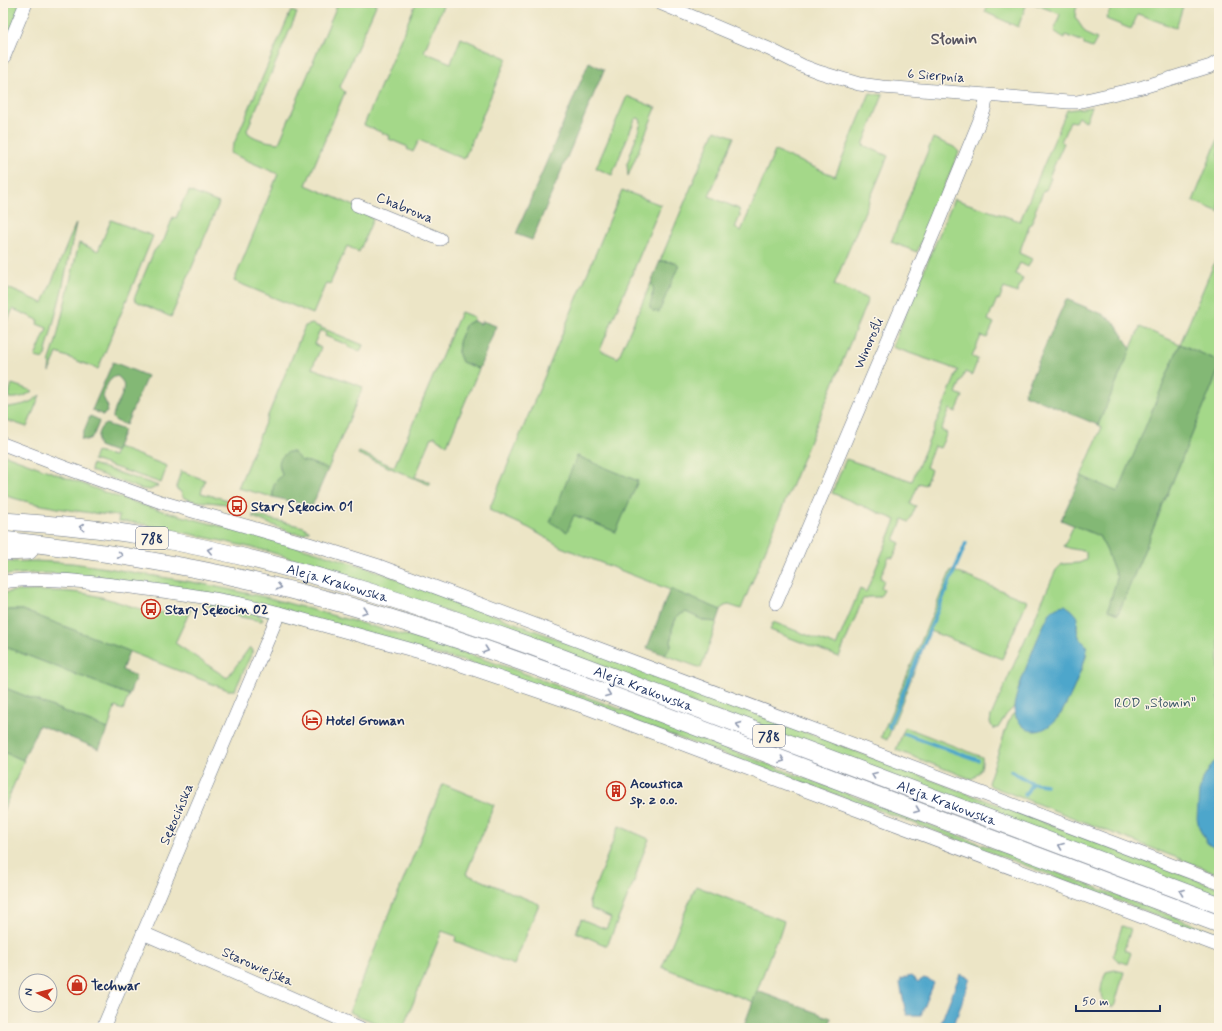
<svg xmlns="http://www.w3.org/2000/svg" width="1222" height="1031" viewBox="0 0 1222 1031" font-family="Mynerve,sans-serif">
	<rect width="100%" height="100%" fill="#fcf5e5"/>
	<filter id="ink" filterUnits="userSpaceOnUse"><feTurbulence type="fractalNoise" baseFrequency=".025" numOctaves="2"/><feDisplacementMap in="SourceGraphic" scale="8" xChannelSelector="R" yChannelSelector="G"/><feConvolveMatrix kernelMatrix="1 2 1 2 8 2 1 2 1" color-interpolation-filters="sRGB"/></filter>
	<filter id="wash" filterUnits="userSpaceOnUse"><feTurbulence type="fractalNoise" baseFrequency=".012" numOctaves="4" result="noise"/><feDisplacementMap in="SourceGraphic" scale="16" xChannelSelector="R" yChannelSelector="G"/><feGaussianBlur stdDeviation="0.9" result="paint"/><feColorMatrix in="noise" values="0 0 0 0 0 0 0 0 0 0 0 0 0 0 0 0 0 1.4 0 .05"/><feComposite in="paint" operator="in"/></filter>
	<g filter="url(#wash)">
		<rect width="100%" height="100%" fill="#ece5c6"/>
		<g fill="#a4d889" stroke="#608474" fill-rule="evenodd">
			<path d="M3,3H23L6,42L3,41Z"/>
			<path d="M338,3H377L340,87L345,92L306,185L366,211L371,218L373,219L359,252L347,246L330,284L326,283L313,314L234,281L278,174L230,153L291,11L297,13L247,130L248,133C257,140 269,142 279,143Z"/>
			<path d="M416,3H444L424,52L451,63L461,38L507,58L464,159L419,140L413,152L407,149L408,147L389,139L390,136L364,125Z"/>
			<path d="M989,3H1027L1018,27L985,12Z"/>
			<path d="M1032,3H1079L1076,9L1075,17L1085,32L1088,35L1097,39L1092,48L1084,45V42L1065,35L1064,38L1054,31L1060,14Z"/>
			<path d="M1113,3H1184L1176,28L1138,14L1131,29L1106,19Z"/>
			<path d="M870,93L883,95L863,145L888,156L834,285L868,299L741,609L729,605L724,606L721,610L561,547L529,528L489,510L622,190L661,205L600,350L618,358L651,283C655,288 654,292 651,297L675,262L660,261L715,130L734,137L709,196L739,209L740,216L735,228L741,231L775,151L835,176ZM577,456L637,481L616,532L574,515Z"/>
			<path d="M627,96L656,108L628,176L627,164L641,123L640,119L638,118L635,119L612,175L596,168Z"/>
			<path d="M1092,107L1086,121L1078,117L1075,122L1070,121L1061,142L1064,143L1049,177L1051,178L1046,190H1044L1035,211L1036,212L1031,224H1030L1019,253L1032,259L1028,267L1020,263L1015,274L1023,278L1017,293L1004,288L999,300L997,299L988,320L994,323L987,338L981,336L972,357L978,359L972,375L965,372L956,393L963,396L956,412L950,409L941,430L947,433L940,448L934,446L926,467L931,470L925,485L919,483L910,504L916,506L909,522L903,519L894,540L900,543L893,558L889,557L880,578L884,580L881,588L884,590L880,597H869L863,599L839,657L770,630L773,622L836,646L860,589L866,592L896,520L832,493L846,459L912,481L954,380L958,370L892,347L954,199L1020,221L1067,110Z"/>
			<path d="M933,138L954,147L959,152L917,252L891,242Z"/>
			<path d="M1218,139H1219V212L1193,201Z"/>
			<path d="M189,191L219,203L171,317L138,302L134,299L154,251L164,240L173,217L176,218L184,199L187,196Z"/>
			<path d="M111,220L153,236L98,369L57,353L49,372L50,360L56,341L79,243L98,251Z"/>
			<path d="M76,223L62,290L44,359L35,357L47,328L37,324L38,320L13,309L7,321L3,319V289L4,288L3,287V286L43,303Z"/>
			<path d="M1219,252V361L1180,344L1118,493L1081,476L1102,427L1098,425L1140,327L1180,344Z"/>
			<path d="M461,312L474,317L473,321L466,324L460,337L458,352L462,362L479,369L447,445L441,441L435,438L436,437L434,436L433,438L432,437L415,477L431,483L430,485L358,454L359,452L394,467Z"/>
			<path d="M312,324L363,345L360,352L348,347V345L325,336L326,333L320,330L314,344L321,348L312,368L363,387L328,469L309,462L302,461L298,458L284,455C277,463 279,466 282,475C273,483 273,485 273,497L238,488L305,326Z"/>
			<path d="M1219,369V874L991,786L988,783L1008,723L1012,715L1015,713L1016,718L1061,714L1075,685L1087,654L1086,645C1076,635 1076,630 1078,617L1051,612L1041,632L1019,687L1014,707L1006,715L998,728H993L990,723L991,716L1056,570L1062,564L1079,563L1086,560V552C1078,549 1071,550 1064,546L1074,525L1099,536L1106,549L1113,566L1117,578L1108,610L1118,614Z"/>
			<path d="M12,384L33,391C25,396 19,399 9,398L10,390Z"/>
			<path d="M40,395L27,427L3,419V408C18,405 28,406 40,395Z"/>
			<path d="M117,447L167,466L161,483L93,460L96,452L114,456Z"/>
			<path d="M3,454L115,496L152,508L303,548L366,567L1219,888V900L388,590L267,551L181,532L137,523L118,521L119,516C80,512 41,507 3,495Z"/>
			<path d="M92,464L150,483L158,486L150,490L141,489L91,471Z"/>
			<path d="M181,471L205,480L201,493L236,502L235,505L218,503L195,501L184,498L180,491L176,489L178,480Z"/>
			<path d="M253,515L304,527L306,529L309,530V531L303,534L292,533L253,517Z"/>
			<path d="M34,561L72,563L107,568L203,584L269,598L444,646L507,667L896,812L1219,934V939L895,816L468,662L103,578L70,574L37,573L3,575V562Z"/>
			<path d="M951,570L1027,601L1002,659L930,631L887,740L881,737Z"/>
			<path d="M16,591C40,591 63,590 87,594C123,600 153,621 191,609L175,643L227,678L250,647L253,650L235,690H228L22,610H3V593Z"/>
			<path d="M205,603L257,614L263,619L262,621C246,618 217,614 205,603Z"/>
			<path d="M686,612L705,621L717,622L701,668L665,655L671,646L672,629L677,616Z"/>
			<path d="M3,646L129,695L123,710L115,707L108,729L3,687Z"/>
			<path d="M905,727L982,757C983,766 980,775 971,779L896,750Z"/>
			<path d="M3,752L24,760L3,811Z"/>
			<path d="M443,784L494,805L466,874L539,904L514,965L455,941L456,936L442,931L403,1028H388L349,1012Z"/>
			<path d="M619,826L649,839L640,862L635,879L607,946L576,932L581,919L606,929L611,918L591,909L589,902Z"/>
			<path d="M696,886L784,921L778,939L775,942L753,1002L662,967Z"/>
			<path d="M1122,926L1131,929L1124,950L1131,953L1127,964C1121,962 1116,961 1113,955Z"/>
			<path d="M1114,970L1124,972L1114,1007C1095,1003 1101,985 1106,972Z"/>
		</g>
		<g fill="#83b875" stroke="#4f746a">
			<path d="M589,62L604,70L532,240L516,234Z"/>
			<path d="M660,261L675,262L679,265L659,312L653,311L650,308C650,300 657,290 651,283Z"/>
			<path d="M1066,299L1102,314L1114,322L1131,349L1098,425L1024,394Z"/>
			<path d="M473,321L481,324L482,321L496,326L479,369L462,362L458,352L460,337L466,324Z"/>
			<path d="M1180,344L1219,361V369L1118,614L1108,610L1117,578L1106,549L1099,536L1061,520L1081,476L1118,492Z"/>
			<path d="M113,362L147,376L126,425L116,421L113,418C113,404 134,387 117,376C108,378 105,389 103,397L108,407L107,412L103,415L92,410Z"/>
			<path d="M90,416L97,419L99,422L94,434L91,438L86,440L81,439Z"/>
			<path d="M106,424L124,430L115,452L99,446C96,439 98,427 106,424Z"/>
			<path d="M288,452H293L302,461L309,462L328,469L312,506L273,497C273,484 273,484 282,475C279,463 276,460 288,452Z"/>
			<path d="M577,456L638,481L616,532L574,515L567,532L550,522Z"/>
			<path d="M670,589L721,610L717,622L705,621L686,612L677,616L672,629L671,646L665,655L647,648Z"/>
			<path d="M3,610H22L129,651L122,670L136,676L129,695L3,646Z"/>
			<path d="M3,687L108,729L99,749L39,725L23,760L3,752Z"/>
			<path d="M757,991L831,1018L830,1023L831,1028H743Z"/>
		</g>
		<g fill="#4ea6cb" stroke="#346a94">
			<path d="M1065,605L1072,610L1078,617C1076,630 1076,636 1086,645C1086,648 1087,651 1086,654C1086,658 1084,662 1082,666C1077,681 1071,696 1063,710C1055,724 1036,740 1022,725C1017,720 1015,716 1014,709C1013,697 1042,625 1050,613C1054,607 1059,606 1065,605Z"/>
			<path d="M1219,759V849H1216L1207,843L1200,830L1197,819L1199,792L1203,779L1213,763Z"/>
			<path d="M960,974L970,978L953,1028L940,1025Z"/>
			<path d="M911,976L918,982L924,978L930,980L934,983L921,1015H907L905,1009L900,983L901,979Z"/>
		</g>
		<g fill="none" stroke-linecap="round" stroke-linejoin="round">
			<g stroke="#4ea6cb" stroke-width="3.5">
				<path d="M890,728L889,726L966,543"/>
				<path d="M905,734L978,760"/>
				<path d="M1011,771L1032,783"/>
				<path d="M1025,795L1032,783L1046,785"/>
			</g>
		</g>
	</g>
	<g filter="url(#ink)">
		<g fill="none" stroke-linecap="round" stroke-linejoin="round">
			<g stroke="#646f82" stroke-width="14">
				<g id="minor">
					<path d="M660,3L769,49L803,66L819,72L859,84L882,87L987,95L1068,102H1077L1143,87L1211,66L1219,61"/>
					<path d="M3,59L26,3"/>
					<path d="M357,205L440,239"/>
					<path d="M3,444L66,468L161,502L309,544L379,566L818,731L1219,883"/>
					<path d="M3,582C45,576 89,582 131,587C181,593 231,600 279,613L438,657L582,706L1219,946"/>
					<path d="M776,603L939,220L984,110L987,95"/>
					<path d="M143,933L360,1028"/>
					<path d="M103,1028L279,613"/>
				</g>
			</g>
			<g stroke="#646f82" stroke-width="18">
				<g id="major">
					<path id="s1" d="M3,521C50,524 97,528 144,536C285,561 421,606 555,655L1219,905"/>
					<path d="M3,540C112,552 219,570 325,599C468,638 606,693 744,745C902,805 1061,865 1219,924"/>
					<path d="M3,552L29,551"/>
				</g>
			</g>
			<use href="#minor" stroke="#fff" stroke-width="13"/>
			<use href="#major" stroke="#fff" stroke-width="17"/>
		</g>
		<defs><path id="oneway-chevron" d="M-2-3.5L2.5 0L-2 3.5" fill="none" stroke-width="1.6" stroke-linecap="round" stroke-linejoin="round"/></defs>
		<g stroke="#8d97ae">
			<use href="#oneway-chevron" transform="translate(82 527) rotate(-174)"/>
			<use href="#oneway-chevron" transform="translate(210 550) rotate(-167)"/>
			<use href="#oneway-chevron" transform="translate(120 555) rotate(8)"/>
			<use href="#oneway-chevron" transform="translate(279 587) rotate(13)"/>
			<use href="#oneway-chevron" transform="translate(365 611) rotate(17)"/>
			<use href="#oneway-chevron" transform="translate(486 650) rotate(19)"/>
			<use href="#oneway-chevron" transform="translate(608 694) rotate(21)"/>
			<use href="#oneway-chevron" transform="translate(739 725) rotate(-159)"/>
			<use href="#oneway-chevron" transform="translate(782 760) rotate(21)"/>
			<use href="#oneway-chevron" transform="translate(874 775) rotate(-159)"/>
			<use href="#oneway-chevron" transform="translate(917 810) rotate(21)"/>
			<use href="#oneway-chevron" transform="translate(1061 846) rotate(-159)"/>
			<use href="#oneway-chevron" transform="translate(1182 892) rotate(-159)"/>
		</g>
	</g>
	<defs>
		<g id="bus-ring" transform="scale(1)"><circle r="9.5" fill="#fcf5e5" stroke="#c8321e" stroke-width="1.5"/><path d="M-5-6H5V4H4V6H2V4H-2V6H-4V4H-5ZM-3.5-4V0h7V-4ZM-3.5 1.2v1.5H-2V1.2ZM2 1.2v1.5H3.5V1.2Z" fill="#c8321e"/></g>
		<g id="hotel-ring" transform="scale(1)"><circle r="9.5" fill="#fcf5e5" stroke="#c8321e" stroke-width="1.5"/><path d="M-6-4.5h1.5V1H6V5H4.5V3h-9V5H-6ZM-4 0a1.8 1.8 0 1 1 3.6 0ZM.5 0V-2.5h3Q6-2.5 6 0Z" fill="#c8321e"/></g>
		<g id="building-ring" transform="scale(1)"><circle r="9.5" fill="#fcf5e5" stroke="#c8321e" stroke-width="1.5"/><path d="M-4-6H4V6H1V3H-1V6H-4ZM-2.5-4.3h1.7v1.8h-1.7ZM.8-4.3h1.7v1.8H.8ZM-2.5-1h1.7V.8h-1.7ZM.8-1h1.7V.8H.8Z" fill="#c8321e"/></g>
		<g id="shop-ring" transform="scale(1)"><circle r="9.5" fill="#fcf5e5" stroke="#c8321e" stroke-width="1.5"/><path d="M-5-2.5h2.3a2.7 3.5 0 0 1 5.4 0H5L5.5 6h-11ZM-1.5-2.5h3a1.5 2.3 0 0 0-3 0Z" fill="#c8321e"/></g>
	</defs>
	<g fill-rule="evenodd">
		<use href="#bus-ring" x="237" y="506"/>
		<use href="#bus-ring" x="151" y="609"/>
		<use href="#hotel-ring" x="312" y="720"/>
		<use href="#building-ring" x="616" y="791"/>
		<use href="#shop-ring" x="77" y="985"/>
	</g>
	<g text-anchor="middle" stroke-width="3" stroke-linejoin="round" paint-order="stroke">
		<g fill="#fcf5e5" stroke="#5e6a86" stroke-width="1">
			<rect x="136" y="527" width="32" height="22" rx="3"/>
			<rect x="753" y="725" width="32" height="22" rx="3"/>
		</g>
		<g font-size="13" font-weight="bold" fill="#1b2f5e">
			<text x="152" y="543">788</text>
			<text x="769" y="741">788</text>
		</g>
		<g font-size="14" fill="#1b2f5e" stroke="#fcf5e5">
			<text transform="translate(936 75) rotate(4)" y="5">6 Sierpnia</text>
			<text transform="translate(405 207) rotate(22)" y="5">Chabrowa</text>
			<text transform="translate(868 343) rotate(-67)" y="5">Winorośli</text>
			<text dy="5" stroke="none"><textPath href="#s1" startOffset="341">Aleja Krakowska</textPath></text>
			<text dy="5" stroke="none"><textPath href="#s1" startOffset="665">Aleja Krakowska</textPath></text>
			<text dy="5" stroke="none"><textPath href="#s1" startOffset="989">Aleja Krakowska</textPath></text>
			<text transform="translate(176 814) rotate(-67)" y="5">Sękocińska</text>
			<text transform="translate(258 966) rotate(24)" y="5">Starowiejska</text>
		</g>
		<g font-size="14" font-weight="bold" fill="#1b2f5e" stroke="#fcf5e5" text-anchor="start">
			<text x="251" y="511">Stary Sękocin 01</text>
			<text x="165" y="614">Stary Sękocin 02</text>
			<text x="326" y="725">Hotel Groman</text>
			<text x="630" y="788">Acoustica<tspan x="630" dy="16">sp. z o.o.</tspan></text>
			<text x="91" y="990">Techwar</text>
		</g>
		<g font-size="14" fill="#3d5969" stroke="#fcf5e5">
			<text x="1155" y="707">ROD „Słomin”</text>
		</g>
		<g font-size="16" font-weight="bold" fill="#595762" stroke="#fcf5e5">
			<text x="954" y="44">Słomin</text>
		</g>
	</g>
	<rect width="1222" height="1031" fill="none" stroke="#fcf5e5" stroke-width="16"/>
	<g transform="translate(38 993) rotate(277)"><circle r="19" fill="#fcf5e5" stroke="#a2a6af"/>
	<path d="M0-3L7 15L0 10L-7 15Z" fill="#c8321e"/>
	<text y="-6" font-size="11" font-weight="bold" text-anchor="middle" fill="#1b2f5e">N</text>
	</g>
	<path d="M1076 1005v6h84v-6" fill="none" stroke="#1b2f5e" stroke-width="2"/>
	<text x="1082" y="1005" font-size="12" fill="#1b2f5e" stroke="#fcf5e5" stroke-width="3" paint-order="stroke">50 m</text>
</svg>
